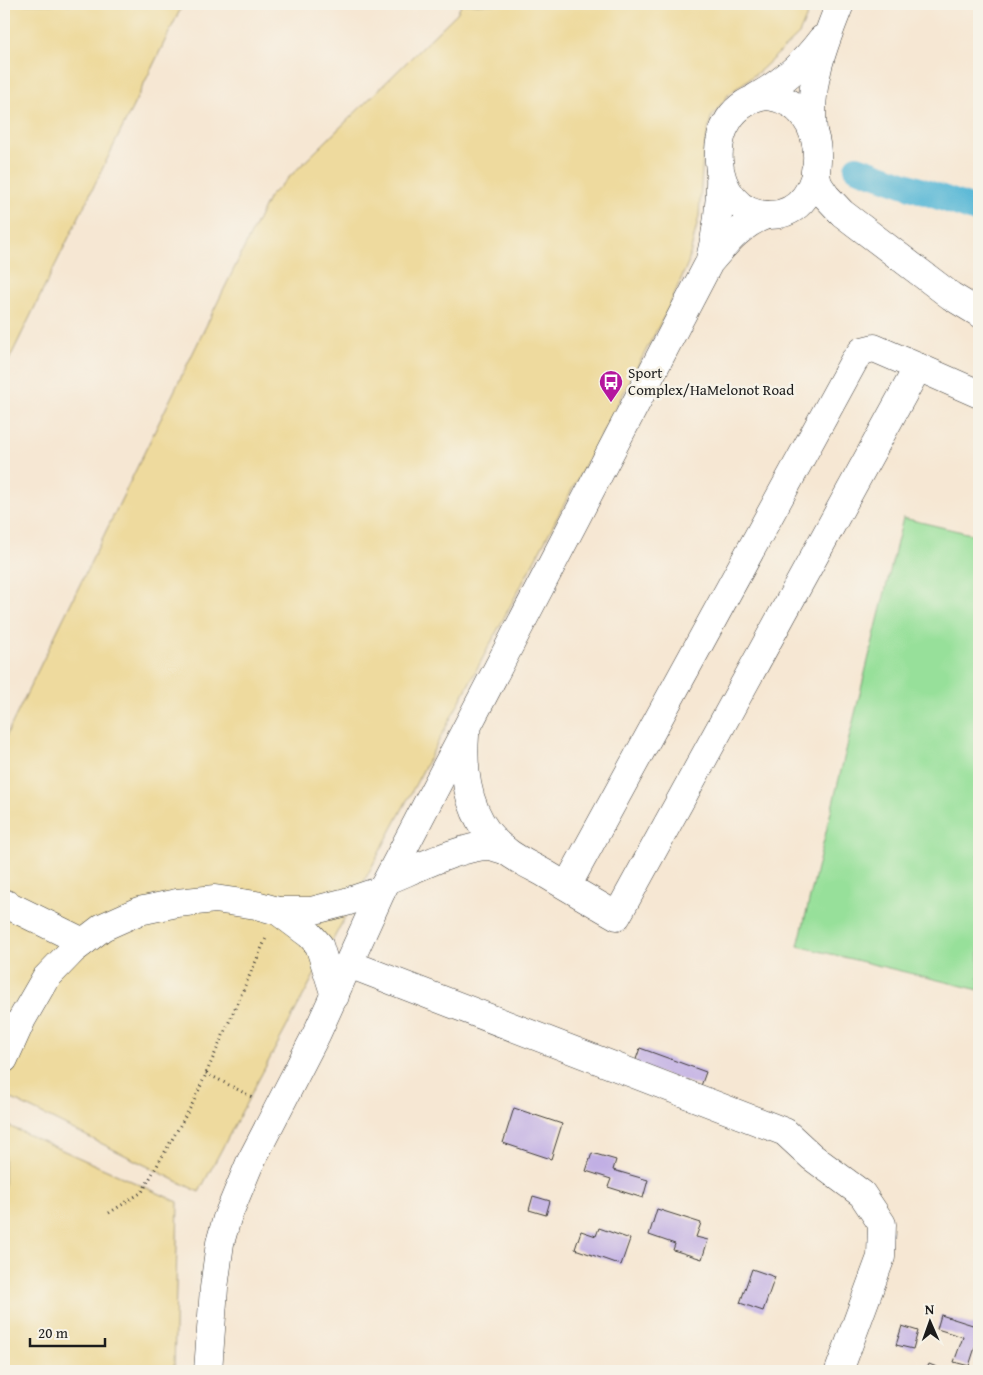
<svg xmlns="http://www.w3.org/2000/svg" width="983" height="1375" viewBox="0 0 983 1375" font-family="'Gentium Book Plus',serif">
	<rect width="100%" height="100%" fill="#f7f3e8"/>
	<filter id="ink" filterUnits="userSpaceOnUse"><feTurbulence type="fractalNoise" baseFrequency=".02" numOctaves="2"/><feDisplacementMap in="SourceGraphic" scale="10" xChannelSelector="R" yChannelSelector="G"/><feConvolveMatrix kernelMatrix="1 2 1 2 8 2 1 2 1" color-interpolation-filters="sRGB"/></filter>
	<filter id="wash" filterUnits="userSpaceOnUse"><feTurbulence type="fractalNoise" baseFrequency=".0096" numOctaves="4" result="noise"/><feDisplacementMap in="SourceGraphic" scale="20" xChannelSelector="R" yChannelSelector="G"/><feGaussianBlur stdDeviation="1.12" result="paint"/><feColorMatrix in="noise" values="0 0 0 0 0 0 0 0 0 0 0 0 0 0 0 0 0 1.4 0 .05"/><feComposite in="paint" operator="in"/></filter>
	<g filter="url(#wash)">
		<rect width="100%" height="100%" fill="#f6e7d3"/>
		<path fill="#97e09a" stroke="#5a7e5b" d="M903,518L979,536V990L798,946Z"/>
		<g fill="#eeda9e" stroke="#857b5d">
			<path d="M4,4H183L4,370Z"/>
			<path d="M462,4H812L799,34L761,70L729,94L711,118L703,155L699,216L688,263L667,311L199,1192L4,1095V740L269,197L457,13Z"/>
			<path d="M4,1124L178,1202L174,1371H4Z"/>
		</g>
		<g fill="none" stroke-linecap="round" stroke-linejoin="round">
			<path stroke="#57b7d6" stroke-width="26" d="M857,168L979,211"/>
		</g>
		<g id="blocks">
			<g fill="#c1afe4">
				<path d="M640,1048L706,1072L701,1086L634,1065Z"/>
				<path d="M514,1108L562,1124L551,1159L503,1143Z"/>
				<path d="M592,1153L616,1160L613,1170L648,1180L643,1198L608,1187L611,1179L586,1171Z"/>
				<path d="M533,1196L550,1201L546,1215L529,1210Z"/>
				<path d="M657,1209L701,1223L696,1237L708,1240L702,1259L673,1250L675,1244L649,1235Z"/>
				<path d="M599,1228L630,1239L621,1265L575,1249L581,1231L596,1236Z"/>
				<path d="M752,1269L775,1277L763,1311L740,1303Z"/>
				<path d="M941,1315L979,1327V1335L969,1366L954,1362L963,1337L937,1329Z"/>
				<path d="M902,1326L918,1331L913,1349L896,1345Z"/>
				<path d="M929,1364L947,1371H926Z"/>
			</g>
		</g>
	</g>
	<g filter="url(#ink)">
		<use href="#blocks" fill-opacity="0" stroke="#3d3a37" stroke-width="1"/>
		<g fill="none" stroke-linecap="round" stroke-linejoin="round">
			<g stroke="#3d3a37" stroke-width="29">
				<g id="minor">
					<path d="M766,96C836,102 831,214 770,215C708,217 697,107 766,96Z"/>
					<path d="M756,97C782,83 804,63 822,39"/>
					<path d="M813,131C808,84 823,46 840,4"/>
					<path d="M815,171L818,184L826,196L842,213L951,296L979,313"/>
					<path d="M710,259C717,231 721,203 720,173"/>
					<path d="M465,735C462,778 469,822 505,850C516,859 531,866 544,873C569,888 593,902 617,916L918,367L979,394"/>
					<path d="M388,880C413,870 464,845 490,846C495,847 500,849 505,850"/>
					<path d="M567,886L854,361L862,351L874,348L918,367"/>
					<path d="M4,903L83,942"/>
					<path d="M278,911L310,935L319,945L335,996"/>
					<path d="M349,964L785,1132L812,1157L862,1194L882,1224L881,1257L839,1371"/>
					<path d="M4,1059L22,1019L45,979L73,950L103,927L139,911L177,903L215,899L256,905L278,911H311L346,902L382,890"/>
					<path d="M208,1371L214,1288L220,1243L227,1218L249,1165L317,1033L382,890L709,263C726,243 741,224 766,215"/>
				</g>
			</g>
			<g stroke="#3d3a37" stroke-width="3" stroke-dasharray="1 4" stroke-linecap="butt">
				<path d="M206,1073L254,1098"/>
				<path d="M109,1213L142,1192L194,1101L267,936"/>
			</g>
			<use href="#minor" stroke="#fff" stroke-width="28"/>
		</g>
	</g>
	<defs>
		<g id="bus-pin" transform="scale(1.25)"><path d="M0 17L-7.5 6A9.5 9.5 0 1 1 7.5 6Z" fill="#b5179e" stroke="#f7f3e8"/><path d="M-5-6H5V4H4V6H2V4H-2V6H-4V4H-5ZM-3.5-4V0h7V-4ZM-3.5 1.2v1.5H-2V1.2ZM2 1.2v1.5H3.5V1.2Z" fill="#fff"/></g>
	</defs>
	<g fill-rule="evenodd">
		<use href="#bus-pin" x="611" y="382"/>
	</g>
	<g text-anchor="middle" stroke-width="5" stroke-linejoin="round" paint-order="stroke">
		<g font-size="15" fill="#1c1c1c" stroke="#f7f3e8" text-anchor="start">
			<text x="628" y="378">Sport<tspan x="628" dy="17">Complex/HaMelonot Road</tspan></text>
		</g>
	</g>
	<rect width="983" height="1375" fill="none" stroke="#f7f3e8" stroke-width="20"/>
	<g transform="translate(930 1322) rotate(358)" stroke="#f7f3e8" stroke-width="4" paint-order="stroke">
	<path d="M0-4L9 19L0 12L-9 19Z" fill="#1c1c1c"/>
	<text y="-8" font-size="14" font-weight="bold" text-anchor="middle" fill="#1c1c1c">N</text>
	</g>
	<path d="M30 1338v8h75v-8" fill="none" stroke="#1c1c1c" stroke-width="2.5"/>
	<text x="38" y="1338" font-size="15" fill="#1c1c1c" stroke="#f7f3e8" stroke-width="4" paint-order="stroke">20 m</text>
</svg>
